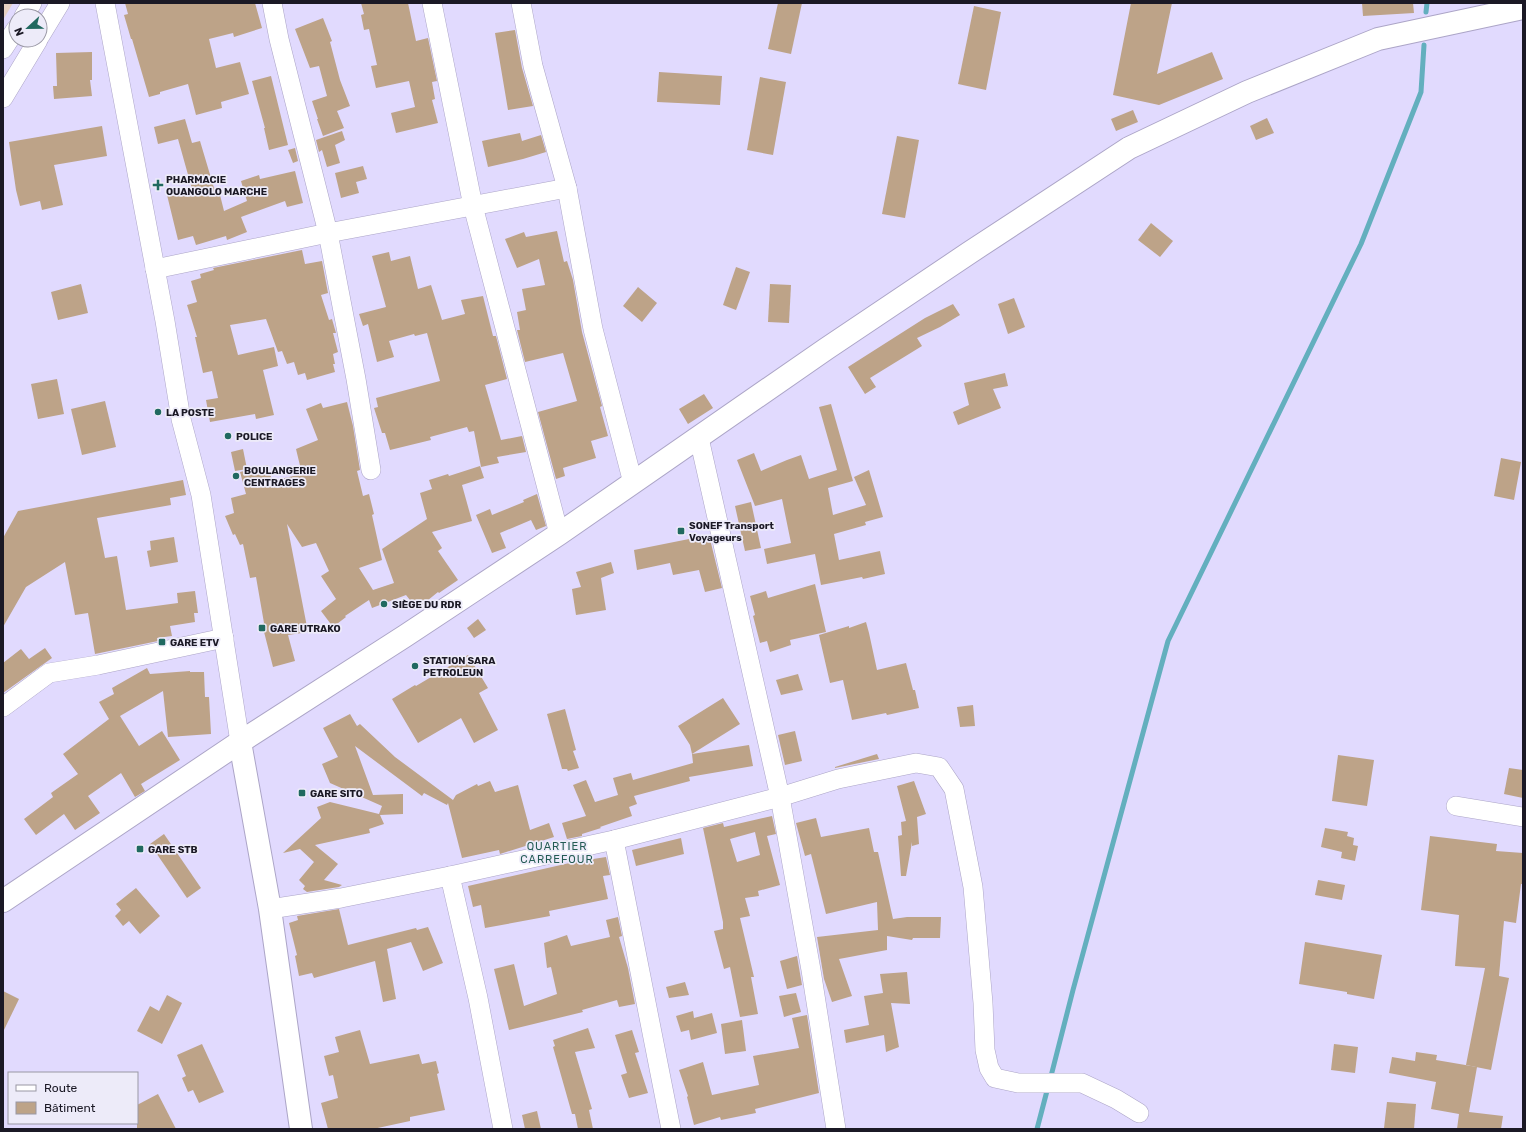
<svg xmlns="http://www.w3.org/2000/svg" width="1526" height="1132" viewBox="0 0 1526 1132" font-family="Rubik,sans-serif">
	<rect width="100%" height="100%" fill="#e1dafe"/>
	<path fill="#e6d1c3" d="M3,3H13L3,20Z"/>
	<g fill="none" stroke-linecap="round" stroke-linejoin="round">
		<g stroke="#63afbe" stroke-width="5">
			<path d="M1426,12L1427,3"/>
			<path d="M1050,1080L1073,990L1168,641L1361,244L1421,92L1424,45"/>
			<path d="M1037,1129L1048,1087"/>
		</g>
	</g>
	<g fill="#bda388" fill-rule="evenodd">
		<path d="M125,3H255L262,28L234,37L233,33L209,39L216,68L240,62L249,94L221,102L222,108L196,115L188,84L160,92V94L149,97L132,39H131L124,15L128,14Z"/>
		<path d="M361,3H408L416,41L428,38L437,81L432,82L435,99L432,100L438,123L396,133L391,113L415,107L409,81L376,88L371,66L377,65L369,29L364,30L361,15L364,14Z"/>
		<path d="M778,3H802L791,54L768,49Z"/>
		<path d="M1131,3H1172L1157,74L1212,52L1223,79L1159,105L1113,95Z"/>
		<path d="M1362,3H1413L1414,13L1363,16Z"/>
		<path d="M974,6L1001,12L986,90L958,84Z"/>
		<path d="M323,18L332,41L330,42L340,80L350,106L337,111L344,128L323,136L317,119H318L312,101L327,96L319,66L310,68L295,29Z"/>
		<path d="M515,30L522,68L533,106L508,110L495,33Z"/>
		<path d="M92,52V80H90L92,96L54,99L53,86H57L56,53Z"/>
		<path d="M659,72L722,76L720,105L657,102Z"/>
		<path d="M271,76L288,145L269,150L264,128H265L252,81Z"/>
		<path d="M760,77L786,82L773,155L747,150Z"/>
		<path d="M1133,110L1138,122L1116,131L1111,119Z"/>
		<path d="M1267,118L1274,133L1256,140L1250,126Z"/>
		<path d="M185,119L192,143L200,141L214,188L218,187L224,211L247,201L241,181L259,175L260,179L295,171L303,203L287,207L285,201L241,217L247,232L227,240L226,236L196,245L193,236L178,240L167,195L192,189L178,139L158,144L154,127Z"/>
		<path d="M102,126L107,156L54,165L63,205L42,210L40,201L20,206L16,190L9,142Z"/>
		<path d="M342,131L345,140L335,145L340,163L327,167L322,150L319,152L316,140Z"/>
		<path d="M520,133L522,141L541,135L546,152L523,159L488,167L482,141Z"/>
		<path d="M897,136L919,140L905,218L882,214Z"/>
		<path d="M295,148L298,161L293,163L288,150Z"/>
		<path d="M363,166L367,179L356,182L359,193L341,198L335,173Z"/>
		<path d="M1151,223L1173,241L1160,257L1138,240Z"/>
		<path d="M557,231L564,262L567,261L573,280L582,332L602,406L600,407L608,436L591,441L596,458L563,468L565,476L556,479L538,412L577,401L563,353L525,362L517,330H520L517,312L526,310L522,289L545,285L539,259L517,268L505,239L524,232L526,237Z"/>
		<path d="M302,250L305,264L322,261L328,293L321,295L329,320L332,319L336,333H333L338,352L333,354L335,364H333L335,372L307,380L305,373L298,375L294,362L287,364L282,351L278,352L266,319L230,325L238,355L274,347L278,366L263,370L274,415L256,419L255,414L210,422L206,400L218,398L212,371L203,373L195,337H197L187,305L197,302L191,281L201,278L200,274L214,270L213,268Z"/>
		<path d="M389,252L391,261L410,256L418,289L431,285L442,320L465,314L461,300L483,296L493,336H496L507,379L485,385L501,440L522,436L526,452L497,457L499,463L481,467L474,431L469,432L467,427L430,437L431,440L390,450L385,433H382L374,408L378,407L376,398L440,381L427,333L415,336L414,334L389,341L394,357L377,362L368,324L363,326L359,314L386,307L372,256Z"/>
		<path d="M736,267L750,272L736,310L723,305Z"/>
		<path d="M81,284L88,313L58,320L51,292Z"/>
		<path d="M770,284L791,285L789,323L768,322Z"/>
		<path d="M638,287L657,303L642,322L623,306Z"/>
		<path d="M1014,298L1025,327L1008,334L998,304Z"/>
		<path d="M953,304L960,315L940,327L917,338L922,346L870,378L876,387L865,394L848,367L925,318Z"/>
		<path d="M1005,373L1008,386L993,389L1001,408L958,425L953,412L969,405L964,383Z"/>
		<path d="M57,379L64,414L38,419L31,384Z"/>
		<path d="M704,394L713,408L688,424L679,409Z"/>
		<path d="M105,401L116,447L82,455L71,409Z"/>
		<path d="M347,402L353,426L360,470L357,471L363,496L369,494L374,514L372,515L382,560L359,568L373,590L394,583L382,549L427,519L420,493L432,489L429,480L448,474L449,476L480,466L484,478L462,485L472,521L432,532L442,548L438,551L458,580L439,593L438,592L417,609L406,595L372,608L369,600L345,616L346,617L333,627L321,611L336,599L321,576L329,571L316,543L302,547L287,524L308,632L288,635L295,661L273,667L262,624L264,623L256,577L250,578L243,544L240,545L235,534L233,535L225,516L234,513L231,498L246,494L240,472L268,465L272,481L302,474L296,449L318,440L306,409L321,403L323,408Z"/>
		<path d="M831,404L853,481L828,488L833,515L866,505L854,477L869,470L883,517L865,522L866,525L834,534L839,560L880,551L885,574L863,579L862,577L821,585L815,554L767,564L764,549L791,543L782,499L755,506L737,460L754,453L761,471L787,460L801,455L809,479L837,470L819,407Z"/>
		<path d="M243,449L247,469L235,471L231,452Z"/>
		<path d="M1501,458L1521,462L1514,500L1494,496Z"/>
		<path d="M183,480L186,495L170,498L171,505L97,518L105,558L117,556L126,610L178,603L177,593L195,591L198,613H194L195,622L170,626L172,636L157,638L158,641L95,654L88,613L75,615L65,562L26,587L3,627V538L18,511Z"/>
		<path d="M537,494L546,526L536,530L531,520L500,533L506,548L492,553L476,515L490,509L492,515L524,502L523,500Z"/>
		<path d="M751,502L761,548L745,551L735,506Z"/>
		<path d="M709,535L722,588L705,592L699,570L673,575L670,563L637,570L634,550Z"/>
		<path d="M174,537L178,562L150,567L147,551L151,550L150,541Z"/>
		<path d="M611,562L614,573L601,578L606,610L576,615L572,589L581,587L576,572Z"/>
		<path d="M815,584L826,632L790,640L791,645L770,652L767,641L760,643L753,616L755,615L750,596L766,591L768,598Z"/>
		<path d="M478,619L486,630L474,638L467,628Z"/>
		<path d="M866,622L869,633L877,670L906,663L913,690H915L919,708L887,715L886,713L852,720L843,680L830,683L819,635L849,626V628Z"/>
		<path d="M45,648L52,658L3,693V663L21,649L29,659Z"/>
		<path d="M468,655L488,688L479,693L498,730L474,743L461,718L418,743L392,699L415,685L416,686Z"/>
		<path d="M147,668L150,674L190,671V672H204L205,697H209L211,734L168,737L163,691L120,716L139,746L162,731L180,760L141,784L145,791L135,797L121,773L88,796L100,813L75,830L64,814L36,835L24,819L53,797L51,793L78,774L63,754L109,719L99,702L114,694L112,688Z"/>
		<path d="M798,674L803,690L781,695L776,680Z"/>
		<path d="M723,698L740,724L692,754L690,745L678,726Z"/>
		<path d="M973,705L975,726L960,727L957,707Z"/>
		<path d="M565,709L576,750L573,751L579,768L568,771L567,769H562L547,714Z"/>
		<path d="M350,714L357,726L360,724L395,757L453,800L456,795L477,784L478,786L490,781L495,792L518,785L530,830L549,823L554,837L500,854L499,850L462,858L448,803L447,805L424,793L422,796L355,746L373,795L403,794V814L380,815L384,824L369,829L370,833L315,845L338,864L324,880L342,885L339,887L307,892L303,889L305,886L299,880L314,862L300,849L283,853L321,818L317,807L330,802L379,814L382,806L330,783L322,764L338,757L323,728Z"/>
		<path d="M795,731L802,761L785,765L778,735Z"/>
		<path d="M749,745L753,766L689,777L690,781L634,796L637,804L629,807L632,816L600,827L601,828L582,834V836L567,839L562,823L586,816L573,785L586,780L595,802L618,795L613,778L631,773L633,780L693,763L692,754Z"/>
		<path d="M877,754L879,759L835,768V767Z"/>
		<path d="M1338,755L1374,760L1367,806L1332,801Z"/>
		<path d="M1509,768L1523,770V798L1504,794Z"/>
		<path d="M914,781L926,814L917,817L919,844L912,846V842L906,876H901L898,836L902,835L901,822L906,821L897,786Z"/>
		<path d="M772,816L776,834L767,836L780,885L758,891L759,896L745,898L750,916L740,918L754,977H751L758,1014L740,1017L730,967L724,969L714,931L723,929V922L703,828L723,823L724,827ZM755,832L760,855L737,862L730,839Z"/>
		<path d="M816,818L821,837L869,828L874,852H878L893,919L907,917H941L940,938H913L912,940L887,936V950L839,959L852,996L832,1002L824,979L817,937L878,930L877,902L826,914L811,854L805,856L796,823Z"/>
		<path d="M1325,828L1348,832L1347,836L1354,838L1353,845L1358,846L1355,861L1341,858L1342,852L1321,847Z"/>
		<path d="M164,834L201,888L187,898L150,844Z"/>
		<path d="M1430,836L1497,844L1496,851L1523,853V884H1521L1516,923L1504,921L1499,976L1509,978L1491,1070L1466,1065L1485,968L1455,966L1459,915L1421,910Z"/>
		<path d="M681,838L684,854L636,866L632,850Z"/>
		<path d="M606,857L610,875L603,876L608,899L549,911L550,916L485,928L481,905L473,907L468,886L574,862Z"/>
		<path d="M1318,880L1345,885L1342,900L1315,895Z"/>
		<path d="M136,888L160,916L140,934L129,921L123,926L115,916L121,910L116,904Z"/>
		<path d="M339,909L348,945L416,928L417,930L428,927L443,963L423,971L411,942L387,949L396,999L383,1002L375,961L314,978L312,973L299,976L295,956L297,955L289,923L298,920L297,916Z"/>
		<path d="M618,917L622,936L619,937L628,968L635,1004L619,1007L617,1000L582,1010L583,1012L509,1030L494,969L514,964L524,1006L557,994L551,967L547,968L544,943L567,935L571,946L610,937L606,920Z"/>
		<path d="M1305,942L1382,955L1374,999L1347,994V992L1299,984Z"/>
		<path d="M797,956L802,985L787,989L780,961Z"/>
		<path d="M907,972L910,1004L891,1003L899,1047L886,1052L884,1035L846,1043L844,1030L869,1025L864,996L883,993L880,974Z"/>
		<path d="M685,982L689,995L669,998L666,987Z"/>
		<path d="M3,991L19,999L3,1032Z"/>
		<path d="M796,993L801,1012L784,1017L779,996Z"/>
		<path d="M167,995L182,1003L162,1044L137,1031L150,1006L159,1011Z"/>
		<path d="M693,1011L694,1018L712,1013L717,1033L691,1040L689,1030L681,1032L676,1016Z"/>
		<path d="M807,1015L819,1093L755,1109L756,1113L721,1120L720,1117L694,1125L687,1097L688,1096L679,1070L703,1062L712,1095L759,1085L753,1056L799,1048L792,1018Z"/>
		<path d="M742,1020L746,1051L725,1054L721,1024Z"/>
		<path d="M588,1028L595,1048L575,1052L592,1109L589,1110L593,1129H578L575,1114H572L553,1047L555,1046L553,1040Z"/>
		<path d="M360,1030L370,1064L419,1054L422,1064L436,1061L439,1073L437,1074L445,1110L410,1117V1121L373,1129H328L321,1103L338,1098L333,1075L329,1076L324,1056L339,1052L335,1037Z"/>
		<path d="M632,1030L639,1052L635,1053L648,1093L629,1098L621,1075L627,1073L615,1035Z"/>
		<path d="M202,1044L224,1092L199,1103L193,1090L188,1092L182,1078L186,1076L177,1055Z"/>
		<path d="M1334,1044L1358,1047L1355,1073L1331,1070Z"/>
		<path d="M1416,1052L1437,1055L1436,1060L1477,1067L1469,1112L1503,1116L1501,1129H1457L1459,1114L1431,1109L1436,1082L1389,1073L1392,1057L1415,1061Z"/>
		<path d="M158,1094L176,1129H137V1105Z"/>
		<path d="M1387,1102L1416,1104L1414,1129L1384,1128Z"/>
		<path d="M537,1111L541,1129H525L522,1115Z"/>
	</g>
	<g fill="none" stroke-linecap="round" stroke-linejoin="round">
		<g stroke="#aca5c7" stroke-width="20">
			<g id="minor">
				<path d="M105,3L165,321L181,419L201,495L240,742"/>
				<path d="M272,3L279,39L328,233L356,379L371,470"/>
				<path d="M432,3L473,206L559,534"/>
				<path d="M521,3L533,66L567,188L593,329L633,483"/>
				<path d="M24,16L32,3"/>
				<path d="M40,36L60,3"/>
				<path d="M3,49L16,29"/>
				<path d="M3,98L38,40"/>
				<path d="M155,269L328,233L567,188"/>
				<path d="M699,438L780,797L811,970L836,1129"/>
				<path d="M3,707L49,673L98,665L224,638"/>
				<path d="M1456,806L1523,817"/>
				<path d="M614,840L671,1129"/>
				<path d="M450,876L478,998L503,1129"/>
				<path d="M270,909L341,898L450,876L614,840L780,797L838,779L916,763L939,767L954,789L973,887L983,1003L985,1050L989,1068L995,1078L1018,1083H1082L1116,1099L1139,1113"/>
			</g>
		</g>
		<g stroke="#aca5c7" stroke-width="24">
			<g id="highway">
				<path d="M240,742L270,909L301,1129"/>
				<path d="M3,901L240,742L405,636L559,534L826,349L969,253L1129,148L1247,92L1378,39L1523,8"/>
			</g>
		</g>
		<use href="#minor" stroke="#fff" stroke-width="19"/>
		<use href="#highway" stroke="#fff" stroke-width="22"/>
	</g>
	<g fill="#206960" stroke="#edebf9" stroke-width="1.5">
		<path d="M156 179h4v4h4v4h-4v4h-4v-4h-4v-4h4z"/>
		<circle cx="158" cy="412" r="4"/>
		<circle cx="228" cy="436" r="4"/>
		<circle cx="236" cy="476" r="4"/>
		<rect x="677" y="527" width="8" height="8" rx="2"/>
		<circle cx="384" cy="604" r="4"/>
		<rect x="258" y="624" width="8" height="8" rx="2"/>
		<rect x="158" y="638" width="8" height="8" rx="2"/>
		<circle cx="415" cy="666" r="4"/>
		<rect x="298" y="789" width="8" height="8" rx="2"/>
		<rect x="136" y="845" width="8" height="8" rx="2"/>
	</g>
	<g text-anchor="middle" stroke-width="3.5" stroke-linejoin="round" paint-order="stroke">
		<g font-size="10" font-weight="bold" fill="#1b1925" stroke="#edebf9" text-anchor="start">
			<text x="166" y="183">PHARMACIE<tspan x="166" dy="12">OUANGOLO MARCHE</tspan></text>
			<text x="166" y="416">LA POSTE</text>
			<text x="236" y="440">POLICE</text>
			<text x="244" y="474">BOULANGERIE<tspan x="244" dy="12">CENTRAGES</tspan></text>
			<text x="689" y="529">SONEF Transport<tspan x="689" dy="12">Voyageurs</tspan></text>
			<text x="392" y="608">SIÈGE DU RDR</text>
			<text x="270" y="632">GARE UTRAKO</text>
			<text x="170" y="646">GARE ETV</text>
			<text x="423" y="664">STATION SARA<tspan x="423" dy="12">PETROLEUN</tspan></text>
			<text x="310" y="797">GARE SITO</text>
			<text x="148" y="853">GARE STB</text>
		</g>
		<g font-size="11" letter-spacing="1" fill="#235b54" stroke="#edebf9">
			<text x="557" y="850">QUARTIER<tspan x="557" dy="13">CARREFOUR</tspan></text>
		</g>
	</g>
	<rect width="1526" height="1132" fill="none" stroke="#1b1925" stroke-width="8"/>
	<rect x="8" y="1072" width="130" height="52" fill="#edebf9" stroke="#9997a4"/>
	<rect x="16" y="1085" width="20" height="6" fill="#ffffff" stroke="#9997a4"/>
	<text x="44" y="1092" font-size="12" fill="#1b1925">Route</text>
	<rect x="16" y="1102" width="20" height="12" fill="#bda388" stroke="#9997a4"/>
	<text x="44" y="1112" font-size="12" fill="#1b1925">Bâtiment</text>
	<g transform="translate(28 28) rotate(248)"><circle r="19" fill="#edebf9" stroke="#9997a4"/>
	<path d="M0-3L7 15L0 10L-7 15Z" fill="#206960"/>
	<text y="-6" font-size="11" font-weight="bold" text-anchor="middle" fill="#1b1925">N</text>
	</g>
</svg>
